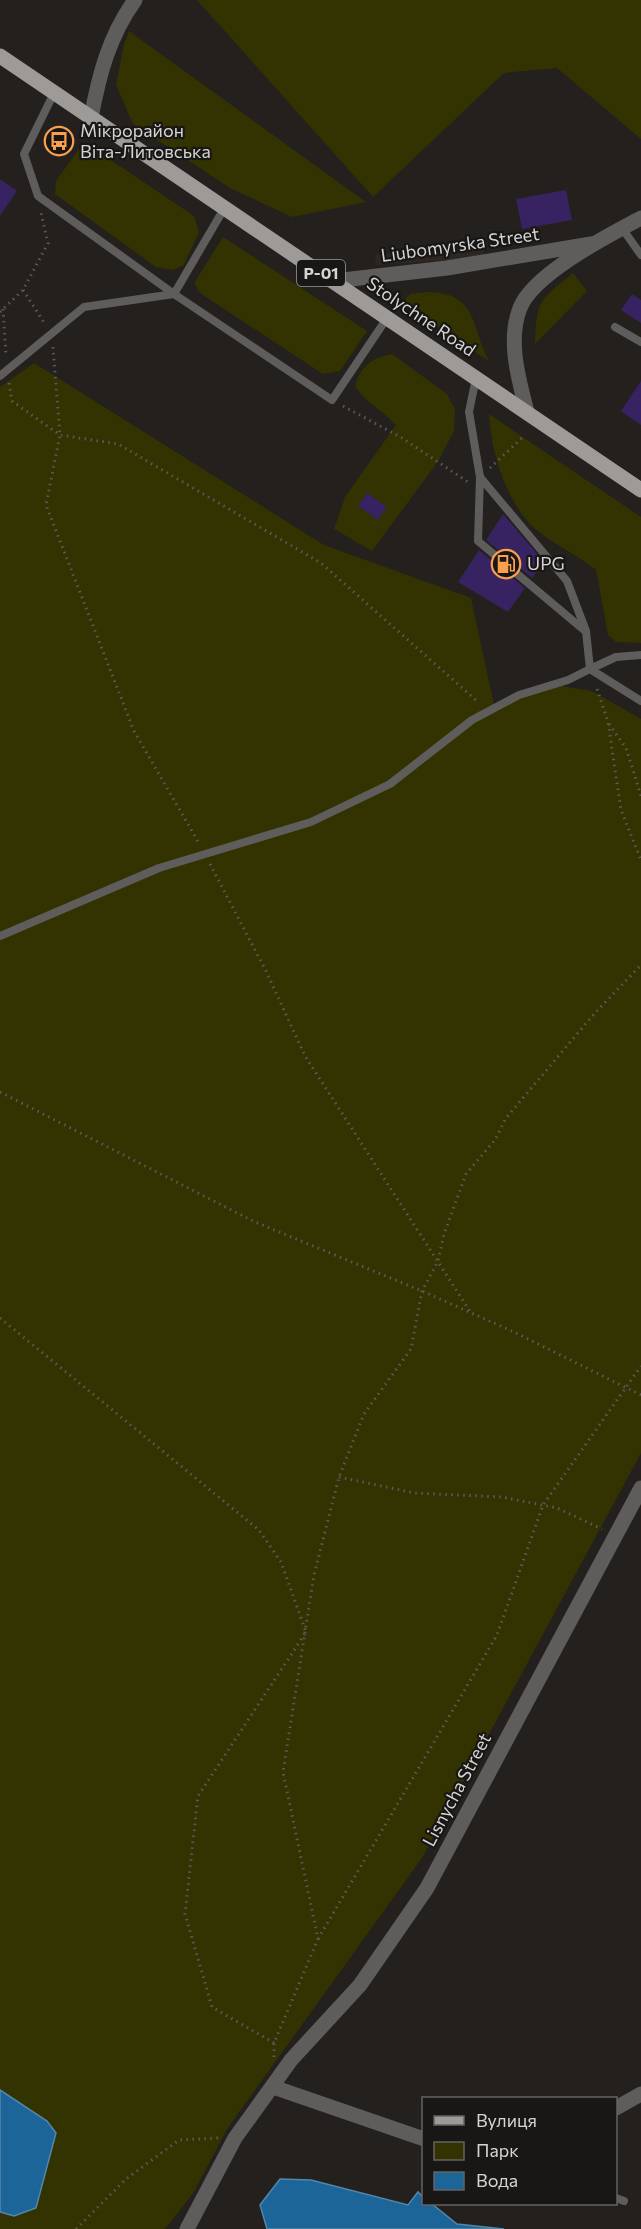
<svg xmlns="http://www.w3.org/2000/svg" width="641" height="2229" viewBox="0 0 641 2229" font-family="Commissioner,sans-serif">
	<rect width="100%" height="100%" fill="#23201e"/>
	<path fill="#2e2620" d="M483,246L484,258L376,265L375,254Z"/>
	<g fill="#323301">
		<path d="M197,0H641V139L557,68L504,73L373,197Z"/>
		<path d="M129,31L366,202L292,217L230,188L133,124L116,85L124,44Z"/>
		<path d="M84,142L194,216L199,233L183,266L172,270L156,267L55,194L56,181Z"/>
		<path d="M223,237L367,331L340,371L323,374L200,293L194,283Z"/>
		<path d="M573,273L587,291L535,344C537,299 539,301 573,273Z"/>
		<path d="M428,292C479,293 470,327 490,362L402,303L410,294Z"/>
		<path d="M392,354L447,394L455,409L454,431L439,460L372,551L334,529L345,497L396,425C383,411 366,402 355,387C360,366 372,358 392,354Z"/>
		<path d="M34,363L324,545L471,598L494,705L556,685L592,691L641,719V1453L422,1858L227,2129L194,2192L165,2229H0V2212L14,2216L47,2121L0,2090V387Z"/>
		<path d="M489,414L641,517V643L616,642L608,635L596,570C577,554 544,540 528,522C504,494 491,451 489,414Z"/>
	</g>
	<g fill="#1c6599" stroke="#5486aa" stroke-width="1.5">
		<path d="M0,2090L47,2121L56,2133L36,2208L14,2216L0,2212Z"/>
		<path d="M280,2179L311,2180L408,2205L418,2192L423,2197L424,2204H432L457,2224L504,2229H267L260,2205Z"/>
	</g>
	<g fill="#372262">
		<path d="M0,179L17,191L0,216Z"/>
		<path d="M566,190L572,220L522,229L516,199Z"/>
		<path d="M632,294L641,300V323L621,310Z"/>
		<path d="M641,381V425L621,411Z"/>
		<path d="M367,493L387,507L378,520L358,506Z"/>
		<path d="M503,514L544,562L532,578L486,540Z"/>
		<path d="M479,550L525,588L508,612L458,582Z"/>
	</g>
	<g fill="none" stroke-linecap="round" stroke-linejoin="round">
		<g stroke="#5b5957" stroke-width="3" stroke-dasharray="1.5 4.5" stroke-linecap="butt">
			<path d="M23,290L45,324"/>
			<path d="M3,309L6,355"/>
			<path d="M0,312L23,290L48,243L41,213"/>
			<path d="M53,347L60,435L46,505L134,731L200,845"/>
			<path d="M9,383L12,401L60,435L118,444L321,563L478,702"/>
			<path d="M343,406L402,438L468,482"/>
			<path d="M490,468L524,436"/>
			<path d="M597,689L608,722L621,810L641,860"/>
			<path d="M609,724L626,748L641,796"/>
			<path d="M210,864L266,971L305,1056L471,1313"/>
			<path d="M0,1092L255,1222L422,1291L514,1332L641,1395"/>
			<path d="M0,1318L259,1530L281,1562L306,1632L198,1796L185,1914L212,2007L274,2043"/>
			<path d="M339,1477L414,1493L502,1497L557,1508L602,1529"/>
			<path d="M318,1939L497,1635L543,1505L641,1366"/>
			<path d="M274,2057V2043L318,1939L283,1772L314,1575L339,1477L364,1414L411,1349L422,1291L438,1261L444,1234L466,1174L495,1140L506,1118L594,1014L641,965"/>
			<path d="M76,2229L126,2179L179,2140L218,2138"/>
		</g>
		<g stroke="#5f5d5c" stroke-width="8">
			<path d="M54,93L24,154L38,196L174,294L332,400L387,318"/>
			<path d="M622,228L641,255"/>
			<path d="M615,327L641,342"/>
			<path d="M0,376L84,307L174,294L225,207"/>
			<path d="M476,378L469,412L480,477L567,581L586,631L590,669L616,657L641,655"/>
			<path d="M480,477L478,541L584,630"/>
			<path d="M0,936L159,868L311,822L390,784L472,720L519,695L568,680L590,669L641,701"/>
			<path d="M616,2198L624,2201"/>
		</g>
		<g stroke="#5f5d5c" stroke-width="15">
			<path d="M91,118C99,75 109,36 135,0"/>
			<path d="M334,281L447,268L591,244"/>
			<path d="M527,412C519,380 507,341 520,308C533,274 609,235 641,218"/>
			<path d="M273,2087L424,2139"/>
			<path d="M616,2108L641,2094"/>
			<path d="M187,2229L235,2138L291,2060L360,1985L427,1888L641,1488"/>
		</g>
		<path stroke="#9e9a98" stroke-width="15" d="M0,56L641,490"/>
	</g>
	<defs>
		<g id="bus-ring" transform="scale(1.5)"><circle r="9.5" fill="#191715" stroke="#fa9f4e" stroke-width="1.5"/><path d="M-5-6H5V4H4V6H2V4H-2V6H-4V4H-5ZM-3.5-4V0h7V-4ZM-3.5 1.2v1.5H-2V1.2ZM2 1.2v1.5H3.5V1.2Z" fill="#fa9f4e"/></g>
		<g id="fuel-ring" transform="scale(1.5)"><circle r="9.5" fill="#191715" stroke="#fa9f4e" stroke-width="1.5"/><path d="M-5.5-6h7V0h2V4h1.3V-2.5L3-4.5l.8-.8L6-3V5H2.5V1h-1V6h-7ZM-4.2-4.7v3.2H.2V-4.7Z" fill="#fa9f4e"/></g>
	</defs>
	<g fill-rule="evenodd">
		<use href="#bus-ring" x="59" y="141"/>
		<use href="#fuel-ring" x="506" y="564"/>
	</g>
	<g text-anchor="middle" stroke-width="4.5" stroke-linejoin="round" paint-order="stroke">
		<rect fill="#191715" stroke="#9d9b9a" stroke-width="1.5" x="297" y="260" width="48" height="26" rx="4.5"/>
		<g font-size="16" font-weight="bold" fill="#d6d4d3">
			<text x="321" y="279">Р-01</text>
		</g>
		<g font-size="18" fill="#d6d4d3" stroke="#191715" text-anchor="start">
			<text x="80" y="137">Мікрорайон<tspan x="80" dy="21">Віта-Литовська</tspan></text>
			<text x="527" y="570">UPG</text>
		</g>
		<g font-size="18" fill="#d6d4d3" stroke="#191715">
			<text transform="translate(460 245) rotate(-8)" y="6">Liubomyrska Street</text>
			<text transform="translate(421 317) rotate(34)" y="6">Stolychne Road</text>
			<text transform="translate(457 1790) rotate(-62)" y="6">Lisnycha Street</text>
		</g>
	</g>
	<rect x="422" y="2097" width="195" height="108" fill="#191715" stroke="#656361" stroke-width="1.5"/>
	<rect x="434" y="2116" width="30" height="9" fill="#9e9a98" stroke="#656361" stroke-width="1.5"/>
	<text x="476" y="2127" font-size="18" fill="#d6d4d3">Вулиця</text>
	<rect x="434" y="2142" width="30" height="18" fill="#323301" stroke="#656361" stroke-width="1.5"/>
	<text x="476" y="2157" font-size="18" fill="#d6d4d3">Парк</text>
	<rect x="434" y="2172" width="30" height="18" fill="#1c6599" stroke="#656361" stroke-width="1.5"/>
	<text x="476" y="2187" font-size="18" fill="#d6d4d3">Вода</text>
</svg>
